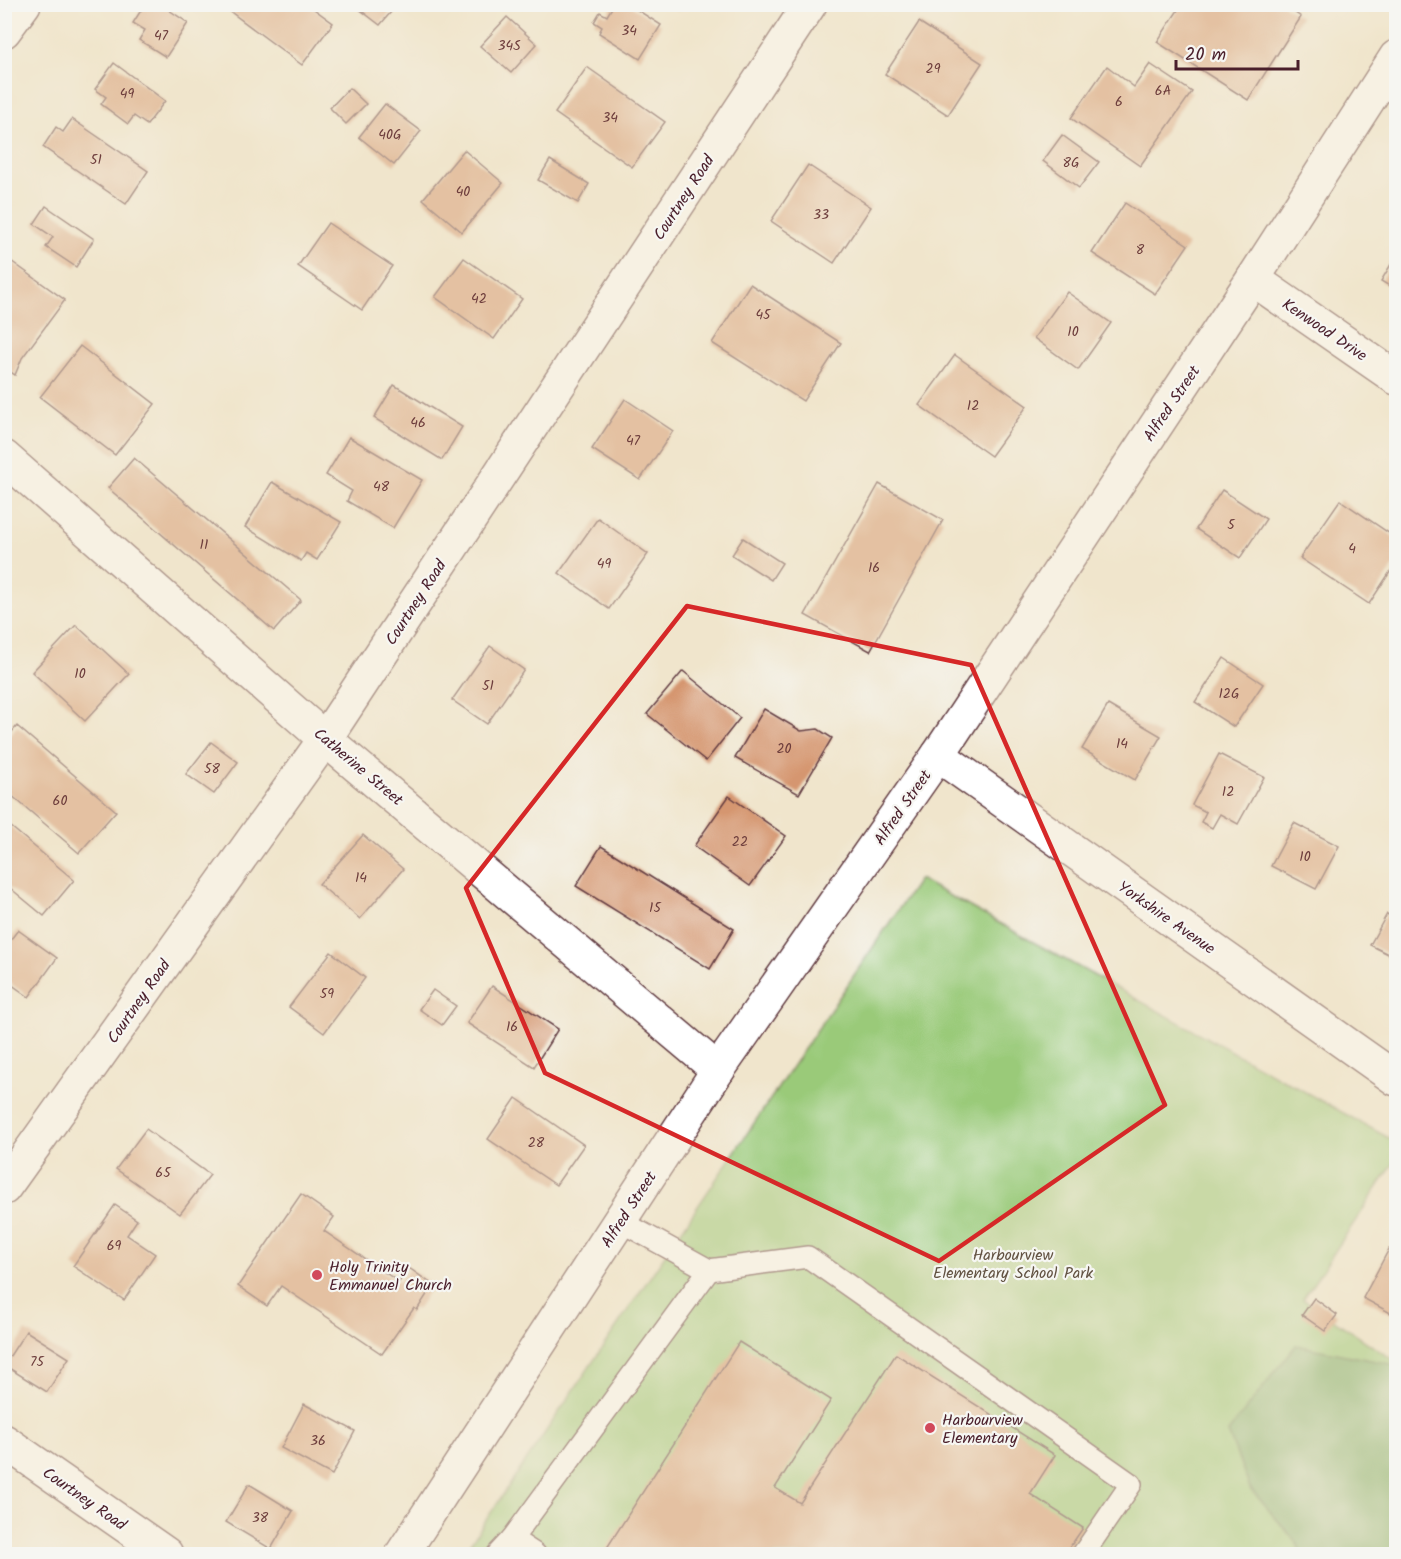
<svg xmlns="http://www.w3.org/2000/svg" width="1401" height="1559" viewBox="0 0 1401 1559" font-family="Kalam,sans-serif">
	<rect width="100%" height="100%" fill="#f6f6f2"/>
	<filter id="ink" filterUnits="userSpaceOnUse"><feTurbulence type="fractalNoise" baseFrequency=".0167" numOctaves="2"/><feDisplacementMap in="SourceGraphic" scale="12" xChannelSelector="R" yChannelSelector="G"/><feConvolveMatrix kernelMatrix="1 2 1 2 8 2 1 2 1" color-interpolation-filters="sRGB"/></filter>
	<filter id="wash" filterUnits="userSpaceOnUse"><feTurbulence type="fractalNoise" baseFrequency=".008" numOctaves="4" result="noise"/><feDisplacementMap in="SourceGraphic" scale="24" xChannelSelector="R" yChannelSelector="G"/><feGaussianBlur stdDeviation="1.35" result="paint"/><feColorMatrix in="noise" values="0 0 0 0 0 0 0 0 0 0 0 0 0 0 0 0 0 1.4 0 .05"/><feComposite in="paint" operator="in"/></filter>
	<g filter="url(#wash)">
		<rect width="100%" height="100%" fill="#f0e5cc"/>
		<path fill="#9aca79" stroke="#727452" stroke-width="1.5" d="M919,879L1396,1142V1160L1303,1299L1396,1362V1554H463Z"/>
		<path fill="#7bae69" stroke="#62664a" stroke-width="1.5" d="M1296,1345L1396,1365V1554H1301L1297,1543L1250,1488L1228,1432Z"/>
		<g id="blocks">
			<g fill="#d5966f">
				<path d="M145,4H160L188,23L166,57L139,40L145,30L133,23Z"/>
				<path d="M220,4H307L333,23L302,65Z"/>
				<path d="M614,4H628L661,25L640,59L599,33L602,27L594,22L600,12L607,16Z"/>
				<path d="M668,4H683L678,11Z"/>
				<path d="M1182,4H1282L1301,17L1248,100L1157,42Z"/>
				<path d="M354,5H397L380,25Z"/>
				<path d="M507,17L537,44L511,73L480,46Z"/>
				<path d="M919,22L982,63L948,115L885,74Z"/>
				<path d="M114,63L165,101L147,125L134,116L128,124L101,104L106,97L95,89Z"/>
				<path d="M1150,64L1192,92L1140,166L1071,118L1107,66L1134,87Z"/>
				<path d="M587,67L665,122L632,167L555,113Z"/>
				<path d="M349,88L366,104L346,124L330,108Z"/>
				<path d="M385,104L421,131L394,165L359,137Z"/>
				<path d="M72,119L148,171L126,204L43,147L56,127L63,132Z"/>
				<path d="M1062,135L1099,162L1079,188L1043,161Z"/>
				<path d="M464,150L503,183L462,232L423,199Z"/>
				<path d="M550,160L589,184L578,203L538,180Z"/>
				<path d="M808,165L871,207L834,263L771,221Z"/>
				<path d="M1125,203L1188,245L1155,294L1092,253Z"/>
				<path d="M46,206L94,239L76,267L46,247L53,237L34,224Z"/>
				<path d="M328,223L392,266L362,310L298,266Z"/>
				<path d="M4,256L65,300L22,358L15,375L4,367Z"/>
				<path d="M1396,256V290L1381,281Z"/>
				<path d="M464,258L522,299L494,339L435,297Z"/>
				<path d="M750,284L841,343L803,401L712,343Z"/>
				<path d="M1067,292L1111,323L1078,370L1034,338Z"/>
				<path d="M80,346L155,404L115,455L40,397Z"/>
				<path d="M955,355L1027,406L991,456L919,405Z"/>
				<path d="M394,385L462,427L442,460L374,418Z"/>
				<path d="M625,399L673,431L640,480L592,449Z"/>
				<path d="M349,437L422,480L393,528L347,501L352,491L326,475Z"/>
				<path d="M134,458L301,600L274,631L108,488Z"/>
				<path d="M272,482L341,522L317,560L306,553L301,561L245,527Z"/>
				<path d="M879,484L943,520L870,651L805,615Z"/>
				<path d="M1222,490L1266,519L1240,558L1196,529Z"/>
				<path d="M1340,500L1396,538V563L1369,604L1300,558Z"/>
				<path d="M598,518L648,554L609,609L559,573Z"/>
				<path d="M743,538L782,563L771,580L732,555Z"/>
				<path d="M76,625L129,674L85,721L32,672Z"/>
				<path d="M490,646L524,670L487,724L452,700Z"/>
				<path d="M1224,658L1263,684L1234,727L1195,702Z"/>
				<path d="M683,671L740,718L706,761L647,714Z"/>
				<path d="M1108,705L1161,736L1135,780L1082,749Z"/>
				<path d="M764,709L801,731L818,729L832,738L799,794L735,758Z"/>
				<path d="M17,726L116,811L79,853L4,789V741Z"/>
				<path d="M211,742L238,762L214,794L186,774Z"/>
				<path d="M1219,754L1264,777L1238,824L1220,814L1212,828L1201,822L1206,812L1192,805Z"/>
				<path d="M729,796L786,836L750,886L694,846Z"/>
				<path d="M1294,823L1339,846L1316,889L1271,866Z"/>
				<path d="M10,826L74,880L44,916L4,883V833Z"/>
				<path d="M363,835L403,869L360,919L319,884Z"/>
				<path d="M601,846L734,929L710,969L576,886Z"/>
				<path d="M1387,914L1396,919V947L1392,956L1370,945Z"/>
				<path d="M18,930L57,958L29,997L4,979V948Z"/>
				<path d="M331,952L365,978L324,1033L289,1007Z"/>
				<path d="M492,986L558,1029L534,1067L467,1023Z"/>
				<path d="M433,990L456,1006L442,1025L419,1009Z"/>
				<path d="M516,1098L584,1145L556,1185L488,1139Z"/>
				<path d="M146,1129L210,1175L180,1214L116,1169Z"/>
				<path d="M301,1194L334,1217L324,1231L399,1282L409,1268L433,1285L417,1310L414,1308L382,1354L281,1286L267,1306L238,1286Z"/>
				<path d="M115,1205L137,1220L127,1235L155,1254L124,1300L73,1266Z"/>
				<path d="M1389,1249L1396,1253V1316L1363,1298Z"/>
				<path d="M1314,1298L1337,1315L1325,1331L1302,1315Z"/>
				<path d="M26,1331L69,1358L47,1392L4,1365Z"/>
				<path d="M739,1342L831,1400L775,1488L800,1503L896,1354L1055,1455L1030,1494L1083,1528L1065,1554H736L728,1549L724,1554H603Z"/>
				<path d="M304,1404L355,1431L332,1475L281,1448Z"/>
				<path d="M249,1484L293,1511L271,1549L226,1522Z"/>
			</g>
		</g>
	</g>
	<g filter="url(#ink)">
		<use href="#blocks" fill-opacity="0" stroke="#633d43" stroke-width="1.5"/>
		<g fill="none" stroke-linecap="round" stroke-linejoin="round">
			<g stroke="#633d43" stroke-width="24">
				<g id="service">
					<path d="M620,1221L709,1270L808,1257L1131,1484L1083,1554"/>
					<path d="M498,1554L512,1539"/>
					<path d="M535,1554L512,1539L709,1270"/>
				</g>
			</g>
			<g stroke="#633d43" stroke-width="36">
				<g id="minor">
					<path d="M4,31L24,4"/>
					<path d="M1253,279L1396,378"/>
					<path d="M4,457L325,739L718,1070"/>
					<path d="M938,755L1396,1079"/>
					<path d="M4,1188L325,739L810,4"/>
					<path d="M4,1441L166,1554"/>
					<path d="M402,1554L718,1070L938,755L1253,279L1396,57"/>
				</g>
			</g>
			<use href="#service" stroke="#fff" stroke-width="21"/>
			<use href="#minor" stroke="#fff" stroke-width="33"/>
		</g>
	</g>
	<path d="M0 0H1401V1559H0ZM687,606L971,665L1165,1105L939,1261L545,1073L466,888Z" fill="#f0e5cc" fill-opacity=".55" fill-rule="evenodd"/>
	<path fill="none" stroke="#d62828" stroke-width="4.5" stroke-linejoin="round" d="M687,606L971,665L1165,1105L939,1261L545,1073L466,888Z"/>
	<g fill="#d1495b" stroke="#f6f6f2" stroke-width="2">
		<circle cx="317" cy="1275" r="6"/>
		<circle cx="930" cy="1428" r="6"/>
	</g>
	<g text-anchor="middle" stroke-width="4.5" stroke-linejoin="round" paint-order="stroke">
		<g font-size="14" fill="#6d3d3c">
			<text x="629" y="35">34</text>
			<text x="161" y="40">47</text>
			<text x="509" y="50">34S</text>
			<text x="933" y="73">29</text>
			<text x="1163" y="95">6A</text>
			<text x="127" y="98">49</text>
			<text x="1119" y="106">6</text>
			<text x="610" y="122">34</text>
			<text x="390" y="139">40G</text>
			<text x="96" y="164">51</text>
			<text x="1071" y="167">8G</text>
			<text x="463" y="196">40</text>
			<text x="821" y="219">33</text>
			<text x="1140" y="254">8</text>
			<text x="479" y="303">42</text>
			<text x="763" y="319">45</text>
			<text x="1073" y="336">10</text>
			<text x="973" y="410">12</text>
			<text x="418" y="427">46</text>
			<text x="633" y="445">47</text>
			<text x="381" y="491">48</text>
			<text x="1231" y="529">5</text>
			<text x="204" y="549">11</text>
			<text x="1352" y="553">4</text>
			<text x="604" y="568">49</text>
			<text x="874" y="572">16</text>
			<text x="80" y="678">10</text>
			<text x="488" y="690">51</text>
			<text x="1229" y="698">12G</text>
			<text x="1122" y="748">14</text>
			<text x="784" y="753">20</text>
			<text x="212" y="773">58</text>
			<text x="1228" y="796">12</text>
			<text x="60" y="805">60</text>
			<text x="740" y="846">22</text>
			<text x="1305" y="861">10</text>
			<text x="361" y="882">14</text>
			<text x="655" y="912">15</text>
			<text x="327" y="998">59</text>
			<text x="512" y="1031">16</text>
			<text x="536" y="1147">28</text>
			<text x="163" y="1177">65</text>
			<text x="114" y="1250">69</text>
			<text x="37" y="1366">75</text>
			<text x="318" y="1445">36</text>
			<text x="260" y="1522">38</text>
		</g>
		<g font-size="16" fill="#4a1f2b" stroke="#f6f6f2">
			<text transform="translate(683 197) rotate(-57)" y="6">Courtney Road</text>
			<text transform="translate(1325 329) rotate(34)" y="6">Kenwood Drive</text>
			<text transform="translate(1171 403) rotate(-56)" y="6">Alfred Street</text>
			<text transform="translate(415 602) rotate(-57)" y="6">Courtney Road</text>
			<text transform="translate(359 766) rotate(40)" y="6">Catherine Street</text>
			<text transform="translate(902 807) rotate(-55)" y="6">Alfred Street</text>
			<text transform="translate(1167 917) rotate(35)" y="6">Yorkshire Avenue</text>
			<text transform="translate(138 1001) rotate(-55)" y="6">Courtney Road</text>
			<text transform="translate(628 1209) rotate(-57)" y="6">Alfred Street</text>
			<text transform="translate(85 1498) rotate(35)" y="6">Courtney Road</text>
		</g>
		<g font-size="16" fill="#625242" stroke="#f6f6f2">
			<text x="1013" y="1260">Harbourview<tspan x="1013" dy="18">Elementary School Park</tspan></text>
		</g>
		<g font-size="16" fill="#4a1f2b" stroke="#f6f6f2" text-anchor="start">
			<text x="329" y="1272">Holy Trinity<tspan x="329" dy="18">Emmanuel Church</tspan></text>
			<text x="942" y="1425">Harbourview<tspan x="942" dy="18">Elementary</tspan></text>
		</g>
	</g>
	<rect width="1401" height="1559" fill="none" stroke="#f6f6f2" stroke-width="24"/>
	<path d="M1176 60v9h122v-9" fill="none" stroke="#4a1f2b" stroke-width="3"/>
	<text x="1185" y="60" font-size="18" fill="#4a1f2b" stroke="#f6f6f2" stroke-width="4.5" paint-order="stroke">20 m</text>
</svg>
